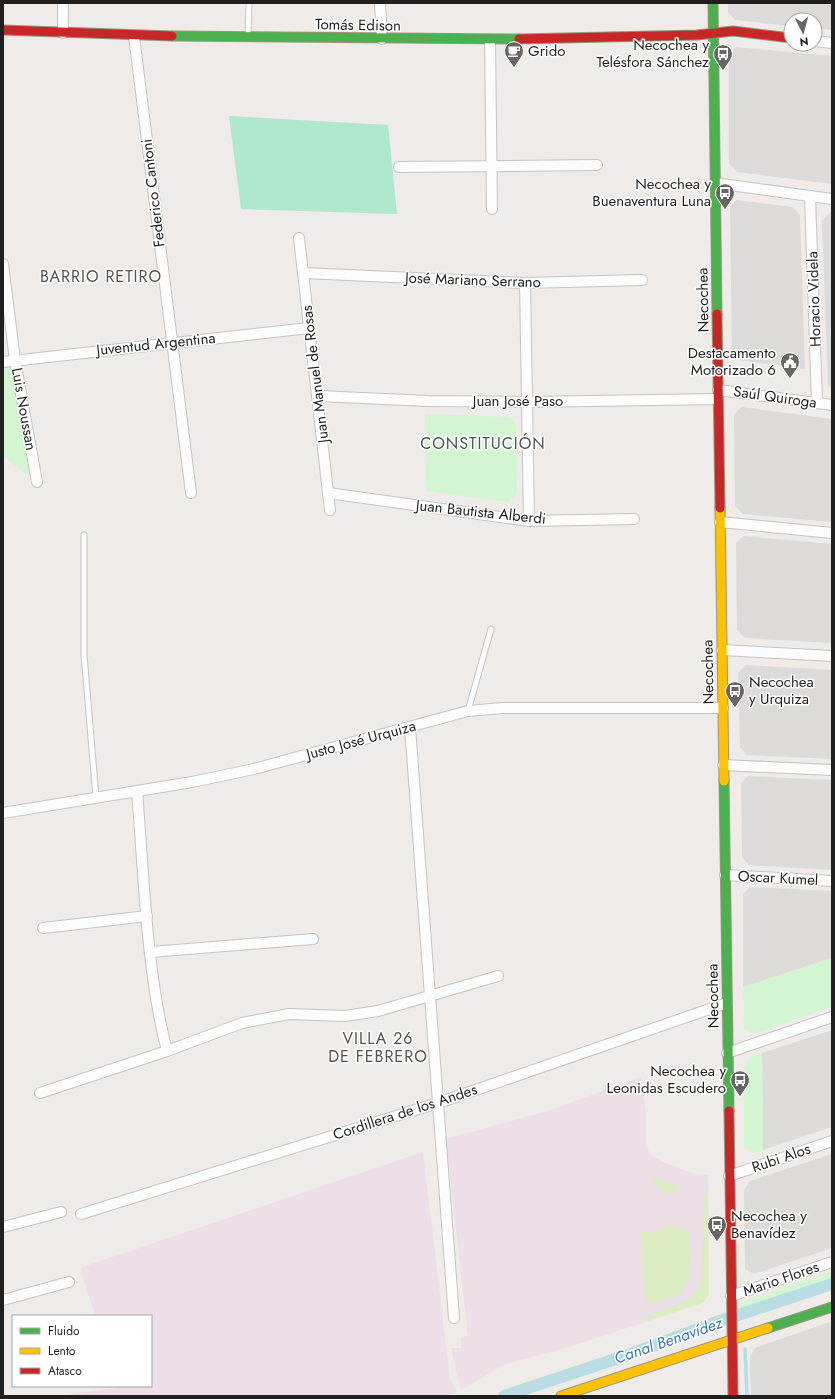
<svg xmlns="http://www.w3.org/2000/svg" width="835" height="1399" viewBox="0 0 835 1399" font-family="Jost,sans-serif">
	<rect width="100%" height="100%" fill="#eeebe8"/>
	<g fill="#dddbd9">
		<path d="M728,3H832V30L815,28V20H791V26L735,20L728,12Z"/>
		<path d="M736,47L832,56V184L737,172L729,163V54Z"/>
		<path d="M736,200L793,207L800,215L805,369L732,359L730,207Z"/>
		<path d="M830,212L832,213V390L828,385L822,221Z"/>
		<path d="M742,407L832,419V522L743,514L735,506L734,414Z"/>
		<path d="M744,536L832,544V643L745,638L737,630L736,543Z"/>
		<path d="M746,665L832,670V759L747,755L740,747L738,673Z"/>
		<path d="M748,776L832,780V870L749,865L742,857L741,783Z"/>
		<path d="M750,887L832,891V958L743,987V894Z"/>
		<path d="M832,1030V1127L763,1150L762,1053Z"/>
		<path d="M832,1154V1248L754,1274L745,1269L744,1190L750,1181Z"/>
		<path d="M832,1321V1396H751L750,1357L755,1348Z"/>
	</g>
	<g fill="#ecdfe8">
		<path d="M641,1077L646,1112V1147L651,1155L665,1163L695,1174L708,1175L709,1294L703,1303L572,1346L503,1365L461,1390L451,1348H461V1337L468,1336L446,1139L551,1110Z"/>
		<path d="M423,1152L450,1379L457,1392L445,1396H58L116,1388V1386H151V1316H95L80,1268Z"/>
	</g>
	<g fill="#dcedc4">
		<path d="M653,1177L680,1187L662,1196V1187H652Z"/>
		<path d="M705,1191H708L709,1294L703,1303L645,1322L643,1321C662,1301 693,1314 701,1277Z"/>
		<path d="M662,1225L681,1228L689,1232C688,1252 696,1288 674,1297C666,1301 655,1301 646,1302L640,1232L661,1230Z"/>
	</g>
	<g fill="#d4f5d2">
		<path d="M15,360L37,482L3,456V363Z"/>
		<path d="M425,414L509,417L516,424L517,493L509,502L426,491Z"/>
		<path d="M832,958V1007L753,1034L744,1028L743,987Z"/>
		<path d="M762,1053L763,1150L753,1153L744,1147V1066L751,1057Z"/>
		<path d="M832,1271V1279L739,1311L742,1303L746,1300Z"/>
	</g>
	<path fill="#b0e8cd" d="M229,116L388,125L397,214L241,209Z"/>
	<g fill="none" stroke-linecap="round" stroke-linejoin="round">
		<g stroke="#b9dde3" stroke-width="3.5">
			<path d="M746,1315L778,1304L783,1300"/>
			<path d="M745,1349L747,1396"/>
		</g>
		<path stroke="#b9dde3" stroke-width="12" d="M504,1396L631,1354L720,1321L832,1284"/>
		<g stroke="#c6c5c4" stroke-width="7">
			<g id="lane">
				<path d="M248,36L249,3"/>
				<path d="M84,535V655L96,797"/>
				<path d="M468,711L491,629"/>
			</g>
		</g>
		<g stroke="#c6c5c4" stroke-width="12">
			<g id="street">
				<path d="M380,3L382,39"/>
				<path d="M63,33V3"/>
				<path d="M134,36L191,493"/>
				<path d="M490,40L492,209"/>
				<path d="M815,41L832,43"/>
				<path d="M399,167L597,165"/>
				<path d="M715,183L832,199"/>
				<path d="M810,196L817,403"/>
				<path d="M299,238L330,510"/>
				<path d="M3,264L15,360L37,482"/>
				<path d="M303,273L525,283L642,280"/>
				<path d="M525,283L529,521"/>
				<path d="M3,362L309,328"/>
				<path d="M718,390L832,405"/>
				<path d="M318,396L429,401L528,402L718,399"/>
				<path d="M328,493L529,521L634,519"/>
				<path d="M720,522L832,533"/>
				<path d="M722,650L832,656"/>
				<path d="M410,727L454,1318"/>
				<path d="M723,765L832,770"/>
				<path d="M137,791C144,875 146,970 167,1051"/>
				<path d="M3,813L192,782L254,769L468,711L502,708H723"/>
				<path d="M725,875L832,881"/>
				<path d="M43,928L147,916"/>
				<path d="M151,952L313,939"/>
				<path d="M727,1053L832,1017"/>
				<path d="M40,1093L167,1051L242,1023L289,1014L345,1016L378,1011L498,976"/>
				<path d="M729,1176L832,1141"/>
				<path d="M81,1214L438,1103L727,1003"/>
				<path d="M3,1227L61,1212"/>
				<path d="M731,1296L832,1262"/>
				<path d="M3,1300L69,1282"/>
			</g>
		</g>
		<g stroke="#98987e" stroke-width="11">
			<g id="fast">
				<path d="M713,3L717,314"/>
				<path d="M172,36L519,39"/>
				<path d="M724,781L729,1111"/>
				<path d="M768,1328L832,1307"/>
			</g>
		</g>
		<g stroke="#98987e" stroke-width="11">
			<g id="slow">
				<path d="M720,508L724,781"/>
				<path d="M561,1396L768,1328"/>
			</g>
		</g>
		<g stroke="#98987e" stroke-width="11">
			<g id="jam">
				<path d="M3,30L172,36"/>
				<path d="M519,39L697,35L733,31L791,38"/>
				<path d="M717,314L720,508"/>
				<path d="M729,1111L733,1396"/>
			</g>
		</g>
		<use href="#lane" stroke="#fcfcfc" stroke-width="5"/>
		<use href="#street" stroke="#fcfcfc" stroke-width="10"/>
		<use href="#fast" stroke="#4caf50" stroke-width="9"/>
		<use href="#slow" stroke="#ffc107" stroke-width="9"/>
		<use href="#jam" stroke="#c62828" stroke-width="9"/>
	</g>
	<defs>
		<g id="cafe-pin" transform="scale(1)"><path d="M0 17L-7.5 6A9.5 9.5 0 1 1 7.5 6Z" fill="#676665" stroke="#fff"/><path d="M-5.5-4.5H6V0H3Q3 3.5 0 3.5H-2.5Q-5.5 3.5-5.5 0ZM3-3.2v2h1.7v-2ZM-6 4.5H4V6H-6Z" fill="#fff"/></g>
		<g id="bus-pin" transform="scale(1)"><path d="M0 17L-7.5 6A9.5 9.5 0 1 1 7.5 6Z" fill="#676665" stroke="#fff"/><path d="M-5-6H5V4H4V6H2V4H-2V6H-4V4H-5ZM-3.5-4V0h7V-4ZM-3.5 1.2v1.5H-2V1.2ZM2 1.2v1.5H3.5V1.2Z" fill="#fff"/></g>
		<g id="civic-pin" transform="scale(1)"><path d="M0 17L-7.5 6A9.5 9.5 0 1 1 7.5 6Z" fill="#676665" stroke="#fff"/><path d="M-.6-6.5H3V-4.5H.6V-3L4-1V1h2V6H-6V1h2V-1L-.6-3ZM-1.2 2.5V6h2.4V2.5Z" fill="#fff"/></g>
	</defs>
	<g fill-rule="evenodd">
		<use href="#cafe-pin" x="514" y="51"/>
		<use href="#bus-pin" x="723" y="54"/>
		<use href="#bus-pin" x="725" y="193"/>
		<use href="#civic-pin" x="790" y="362"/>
		<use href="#bus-pin" x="735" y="691"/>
		<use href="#bus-pin" x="740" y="1080"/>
		<use href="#bus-pin" x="717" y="1225"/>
	</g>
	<g text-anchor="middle" stroke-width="3" stroke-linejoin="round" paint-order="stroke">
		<g font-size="15" fill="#1f1f1f" stroke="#fff">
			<text transform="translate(358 25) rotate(1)" y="5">Tomás Edison</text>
			<text transform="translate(153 193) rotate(-97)" y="5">Federico Cantoni</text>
			<text transform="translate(473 280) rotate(2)" y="5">José Mariano Serrano</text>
			<text transform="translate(814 299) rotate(-92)" y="5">Horacio Videla</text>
			<text transform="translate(703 300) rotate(-91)" y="5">Necochea</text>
			<text transform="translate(156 344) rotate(-6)" y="5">Juventud Argentina</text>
			<text transform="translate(315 374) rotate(-97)" y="5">Juan Manuel de Rosas</text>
			<text transform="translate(775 397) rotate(8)" y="5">Saúl Quiroga</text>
			<text x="518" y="406">Juan José Paso</text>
			<text transform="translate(24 409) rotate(80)" y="5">Luis Noussan</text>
			<text transform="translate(481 512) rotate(6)" y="5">Juan Bautista Alberdi</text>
			<text transform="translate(708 672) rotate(-91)" y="5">Necochea</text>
			<text transform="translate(361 740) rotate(-15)" y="5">Justo José Urquiza</text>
			<text transform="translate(778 878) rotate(3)" y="5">Oscar Kumel</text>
			<text transform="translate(713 996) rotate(-91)" y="5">Necochea</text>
			<text transform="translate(405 1112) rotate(-18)" y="5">Cordillera de los Andes</text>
			<text transform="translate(781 1158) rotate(-19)" y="5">Rubi Alos</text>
			<text transform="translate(781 1279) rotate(-19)" y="5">Mario Flores</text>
		</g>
		<g font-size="15" fill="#1f1f1f" stroke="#fff" text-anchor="end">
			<text x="709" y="50">Necochea y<tspan x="709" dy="17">Telésfora Sánchez</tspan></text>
			<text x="528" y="56" text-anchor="start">Grido</text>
			<text x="711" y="189">Necochea y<tspan x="711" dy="17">Buenaventura Luna</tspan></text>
			<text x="776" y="358">Destacamento<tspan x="776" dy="17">Motorizado 6</tspan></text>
			<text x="749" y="687" text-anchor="start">Necochea<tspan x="749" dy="17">y Urquiza</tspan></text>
			<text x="726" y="1076">Necochea y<tspan x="726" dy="17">Leonidas Escudero</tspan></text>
			<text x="731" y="1221" text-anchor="start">Necochea y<tspan x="731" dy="17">Benavídez</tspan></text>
		</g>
		<g font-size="16" letter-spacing="1" fill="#525252" stroke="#fff">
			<text x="101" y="282">BARRIO RETIRO</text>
			<text x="483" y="449">CONSTITUCIÓN</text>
			<text x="378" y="1044">VILLA 26<tspan x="378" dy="18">DE FEBRERO</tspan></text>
		</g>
		<g font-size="16" font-style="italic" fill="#3f78a6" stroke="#fff">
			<text transform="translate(668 1340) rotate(-19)" y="6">Canal Benavídez</text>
		</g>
	</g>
	<rect width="835" height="1399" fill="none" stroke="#1f1f1f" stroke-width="8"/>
	<rect x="12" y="1315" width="140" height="72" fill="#ffffff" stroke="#a5a5a5"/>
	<rect x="20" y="1328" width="20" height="6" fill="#4caf50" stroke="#a5a5a5"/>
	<text x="48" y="1335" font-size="12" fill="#1f1f1f">Fluido</text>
	<rect x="20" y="1348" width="20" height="6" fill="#ffc107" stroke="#a5a5a5"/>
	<text x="48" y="1355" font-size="12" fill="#1f1f1f">Lento</text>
	<rect x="20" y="1368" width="20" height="6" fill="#c62828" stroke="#a5a5a5"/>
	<text x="48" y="1375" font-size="12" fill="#1f1f1f">Atasco</text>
	<g transform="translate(803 32) rotate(174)"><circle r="19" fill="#ffffff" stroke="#a5a5a5"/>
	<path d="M0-3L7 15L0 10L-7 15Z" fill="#676665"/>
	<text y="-6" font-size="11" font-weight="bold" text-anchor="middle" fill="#1f1f1f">N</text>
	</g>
</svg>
